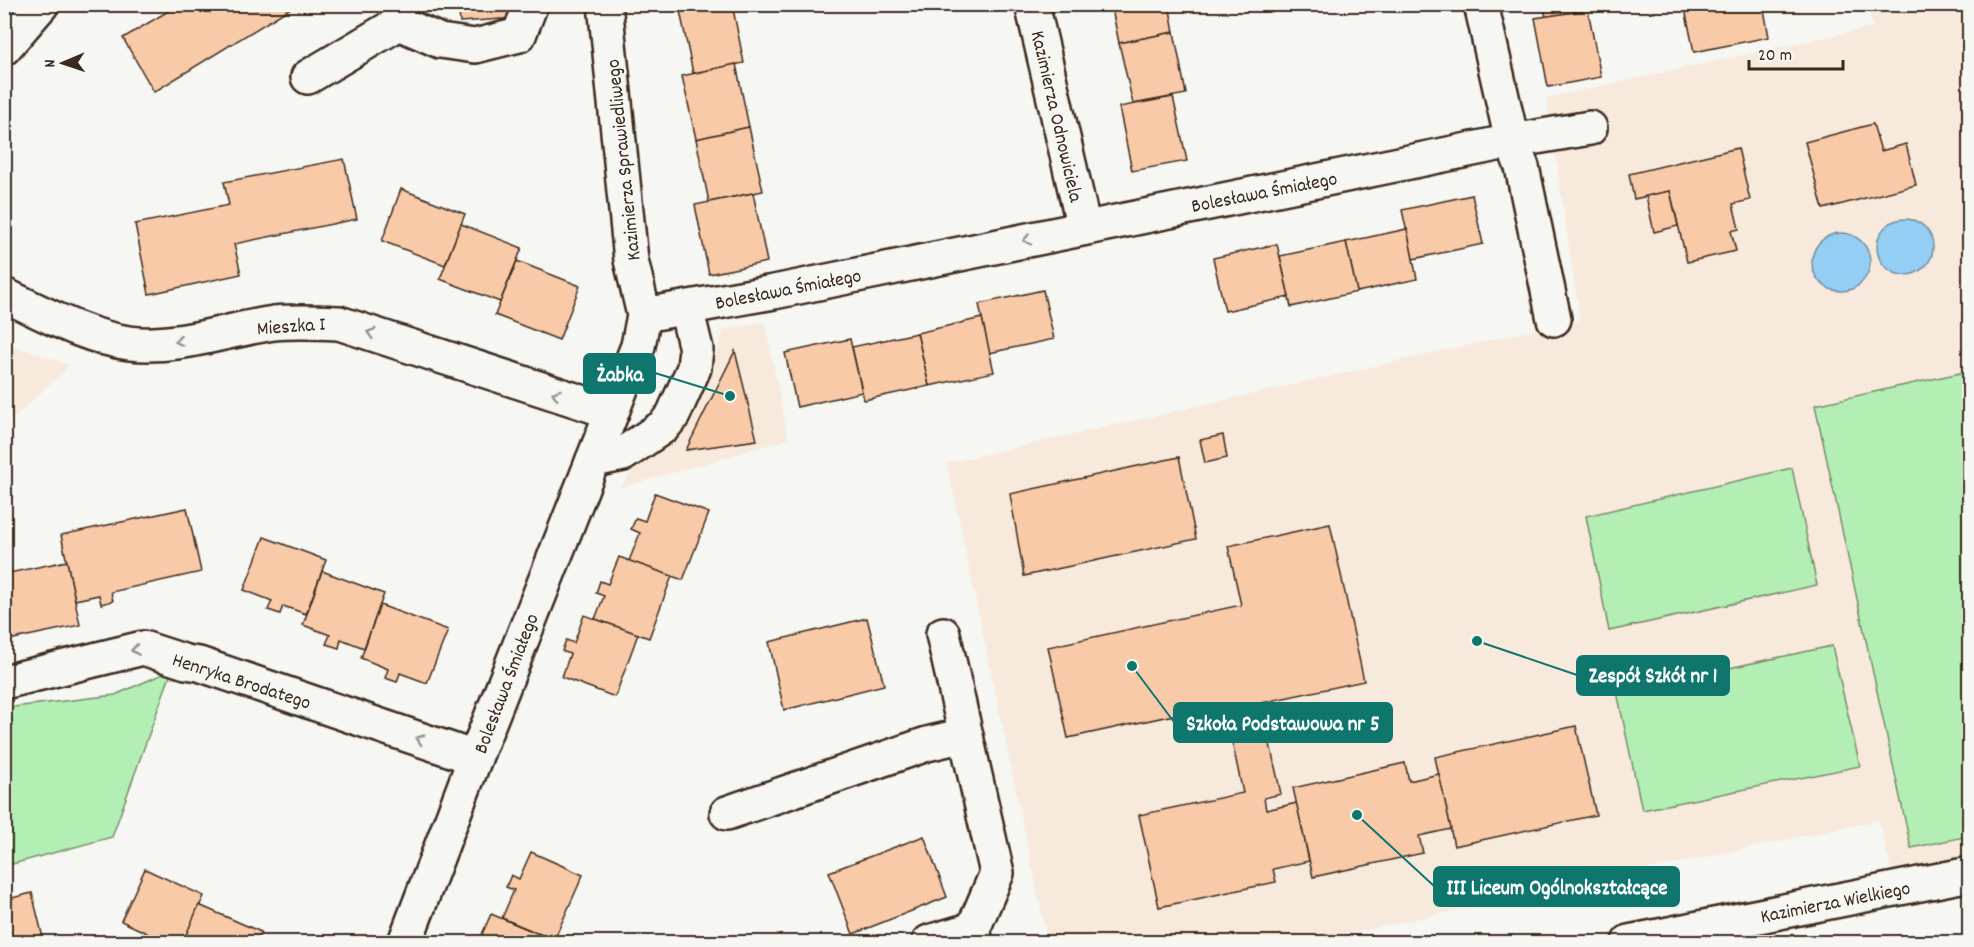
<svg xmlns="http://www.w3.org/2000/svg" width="1974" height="947" viewBox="0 0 1974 947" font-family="Dekko,sans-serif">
	<rect width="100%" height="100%" fill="#f6f6f2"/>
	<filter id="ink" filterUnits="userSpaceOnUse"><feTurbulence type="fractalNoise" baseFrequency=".0167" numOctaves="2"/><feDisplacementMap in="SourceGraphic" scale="12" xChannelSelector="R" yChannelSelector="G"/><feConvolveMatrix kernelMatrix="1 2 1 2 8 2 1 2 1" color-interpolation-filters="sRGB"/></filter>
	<g filter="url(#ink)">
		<g fill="#f7e9dc">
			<path d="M1868,5H1969V860L1893,876L1879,820L1308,942H1048L947,463L1580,320L1547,98L1864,29H1873Z"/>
			<path d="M765,322L788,439L620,488L649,449L698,403L724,330Z"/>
			<path d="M5,343L70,365L5,426L4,343Z"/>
		</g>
		<g fill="#b3efb5" stroke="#778c6a" stroke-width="1.5">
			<path d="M1969,371V836L1911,848L1815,405Z"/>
			<path d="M1792,468L1817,585L1609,631L1586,516Z"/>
			<path d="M1832,646L1860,766L1642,810L1617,692Z"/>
			<path d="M172,670L112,837L5,866V708L115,695Z"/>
		</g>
		<g fill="#95cef5" stroke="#718c9f" stroke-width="1.5">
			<circle cx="1905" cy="247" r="28"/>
			<circle cx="1841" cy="262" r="29"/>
		</g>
		<g fill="#f9caa8" stroke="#3b2a1e" stroke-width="1.5">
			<path d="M180,4H297L154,92L123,38Z"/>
			<path d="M458,4H515L516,18L460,22Z"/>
			<path d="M687,4H732L744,63L693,73L679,6Z"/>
			<path d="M1111,4H1169L1174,32L1119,43Z"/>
			<path d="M1543,4H1601V7L1546,17Z"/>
			<path d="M1684,4H1763L1769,37L1694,52Z"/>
			<path d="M1588,10L1601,77L1548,87L1535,18Z"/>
			<path d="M1174,32L1186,94L1133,104L1119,43Z"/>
			<path d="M736,64L749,127L696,139L682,76Z"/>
			<path d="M1173,97L1187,161L1132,171L1119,107Z"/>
			<path d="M1873,124L1881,151L1906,144L1916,185L1823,209L1805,142Z"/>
			<path d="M749,127L763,191L709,202L696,139Z"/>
			<path d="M1738,148L1750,200L1733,204L1739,229L1731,231L1736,251L1687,262L1670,191L1634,199L1629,174Z"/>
			<path d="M344,159L357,219L234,244L241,274L149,294L135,224L229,205L224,182Z"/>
			<path d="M401,189L465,214L445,265L382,241Z"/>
			<path d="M1670,191L1678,226L1654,232L1646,196Z"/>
			<path d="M753,193L767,262L709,274L695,205Z"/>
			<path d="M1472,195L1483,244L1413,259L1402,210Z"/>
			<path d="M461,224L522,248L500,302L440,279Z"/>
			<path d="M1407,229L1417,279L1357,292L1346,242Z"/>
			<path d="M1346,242L1357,292L1291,307L1280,256Z"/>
			<path d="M1277,244L1289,297L1225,311L1213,258Z"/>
			<path d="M517,261L580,286L559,340L495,315Z"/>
			<path d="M1043,290L1054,339L989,353L979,304Z"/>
			<path d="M982,318L994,372L929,386L917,333Z"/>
			<path d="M917,333L929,386L864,400L852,347Z"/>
			<path d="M850,339L862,392L797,407L785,353Z"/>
			<path d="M735,351L757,440L686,450Z"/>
			<path d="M1223,435L1227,458L1205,463L1200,440Z"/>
			<path d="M1179,457L1196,539L1024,576L1010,494Z"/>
			<path d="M655,493L709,513L683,580L629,561L640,533L631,529L636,518L645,521Z"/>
			<path d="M187,508L201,572L111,592L113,601L101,604L99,595L75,600L61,535Z"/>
			<path d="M1330,524L1364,681L1261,703L1281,794L1264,798L1266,810L1297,803L1309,861L1273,869L1276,882L1159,907L1139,815L1243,793L1224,704L1068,738L1048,647L1241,605L1228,546Z"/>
			<path d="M264,537L326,560L306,614L283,606L280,614L268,610L272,601L244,590Z"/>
			<path d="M619,557L672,576L649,638L595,619L604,596L596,593L600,581L608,584Z"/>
			<path d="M67,561L80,625L4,641V574Z"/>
			<path d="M322,571L384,594L364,648L341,639L339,648L326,644L330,635L303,625Z"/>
			<path d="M380,605L448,630L427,683L400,673L397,682L385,678L388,669L361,658Z"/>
			<path d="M584,615L638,634L615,697L562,677L570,654L562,651L566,640L574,643Z"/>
			<path d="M867,618L884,685L784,710L769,642Z"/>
			<path d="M1576,726L1596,815L1454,846L1435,757Z"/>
			<path d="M1405,763L1409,781L1439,774L1451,829L1419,836L1423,853L1313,877L1293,788Z"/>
			<path d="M924,836L947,897L853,934L829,872Z"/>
			<path d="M531,852L583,875L554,940L502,918L514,890L506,887L511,875L519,879Z"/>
			<path d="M145,869L204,896L183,942H169L159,938L157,942H147L144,941L147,933L121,921Z"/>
			<path d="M32,893L44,942H4V900Z"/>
			<path d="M199,905L261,932L257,942H183Z"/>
			<path d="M491,914L544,936L541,942H469L472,937L479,941Z"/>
		</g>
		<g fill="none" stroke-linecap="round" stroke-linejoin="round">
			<g stroke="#3b2a1e" stroke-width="38">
				<g id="minor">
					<path d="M1032,4L1084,228"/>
					<path d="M1481,4L1512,141L1522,167L1554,319"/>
					<path d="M4,48L42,4"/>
					<path d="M308,77L399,23L440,41L475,46L519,35L531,4"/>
					<path d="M4,295C44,313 85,337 129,343C177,349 226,330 274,323C296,321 317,322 339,323L612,412"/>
					<path d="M644,315L774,292L1512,141L1590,128"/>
					<path d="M593,460L623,454L664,426L673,415L694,368L696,349L686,308"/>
					<path d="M943,634L997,873L973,929"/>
					<path d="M4,682L143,648L186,662L199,664L475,758"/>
					<path d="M727,813L927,744L965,735"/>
					<path d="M405,942L475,758L638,346L644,315L631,260L605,4"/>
					<path d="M929,942L973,929L976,942"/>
					<path d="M1629,942L1970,874"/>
				</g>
			</g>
			<use href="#minor" stroke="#f6f6f2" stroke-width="33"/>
		</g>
		<defs><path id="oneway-chevron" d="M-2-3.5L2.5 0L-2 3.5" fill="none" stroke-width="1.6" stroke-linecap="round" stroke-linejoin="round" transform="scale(1.5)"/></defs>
		<g stroke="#989088">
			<use href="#oneway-chevron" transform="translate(1027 240) rotate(168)"/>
			<use href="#oneway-chevron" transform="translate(371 333) rotate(-162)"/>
			<use href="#oneway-chevron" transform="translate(179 341) rotate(169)"/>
			<use href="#oneway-chevron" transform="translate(556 394) rotate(-162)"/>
			<use href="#oneway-chevron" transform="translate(135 650) rotate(171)"/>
			<use href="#oneway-chevron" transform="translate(420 739) rotate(-161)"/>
		</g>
	</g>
	<g text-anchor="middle" stroke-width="4.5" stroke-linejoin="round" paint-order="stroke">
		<g font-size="20" fill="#3b2a1e" stroke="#f6f6f2">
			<text transform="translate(1058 116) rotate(77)" y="7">Kazimierza Odnowiciela</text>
			<text transform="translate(622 160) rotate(-96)" y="7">Kazimierza Sprawiedliwego</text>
			<text transform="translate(1264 191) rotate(-11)" y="7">Bolesława Śmiałego</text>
			<text transform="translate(788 288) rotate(-11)" y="7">Bolesława Śmiałego</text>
			<text transform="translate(291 325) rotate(-4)" y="7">Mieszka I</text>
			<text transform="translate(242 680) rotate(18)" y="7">Henryka Brodatego</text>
			<text transform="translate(505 683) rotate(-69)" y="7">Bolesława Śmiałego</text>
			<text transform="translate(1835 901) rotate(-11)" y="7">Kazimierza Wielkiego</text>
		</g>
	</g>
	<path fill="none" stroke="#0f766e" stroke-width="2" d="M730 396L655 373M1477 641L1577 675M1132 666L1174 722M1357 815L1434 886"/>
	<g fill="#0f766e" stroke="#f6f6f2" stroke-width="2">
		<circle cx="730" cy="396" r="6"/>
		<circle cx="1477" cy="641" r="6"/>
		<circle cx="1132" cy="666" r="6"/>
		<circle cx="1357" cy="815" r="6"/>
	</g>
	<g fill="#0f766e" stroke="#0f766e" stroke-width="2">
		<rect x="584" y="354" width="71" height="39" rx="6"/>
		<rect x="1577" y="656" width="152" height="39" rx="6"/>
		<rect x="1174" y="703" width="218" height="39" rx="6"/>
		<rect x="1434" y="867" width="245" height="39" rx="6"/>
	</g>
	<g font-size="21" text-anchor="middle" font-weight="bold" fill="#fff">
		<text x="620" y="381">Żabka</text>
		<text x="1653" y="682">Zespół Szkół nr 1</text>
		<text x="1283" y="730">Szkoła Podstawowa nr 5</text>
		<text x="1557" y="894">III Liceum Ogólnokształcące</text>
	</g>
	<rect width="1974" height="947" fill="none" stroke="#f6f6f2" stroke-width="24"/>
	<rect x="12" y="12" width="1950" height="923" fill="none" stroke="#3b2a1e" stroke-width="2" filter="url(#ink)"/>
	<g transform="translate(63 63) rotate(268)" stroke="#f6f6f2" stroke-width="4.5" paint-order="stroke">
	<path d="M0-4.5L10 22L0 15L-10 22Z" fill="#3b2a1e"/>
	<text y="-9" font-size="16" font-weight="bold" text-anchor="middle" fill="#3b2a1e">N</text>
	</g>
	<path d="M1749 60v9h94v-9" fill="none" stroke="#3b2a1e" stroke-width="3"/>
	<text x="1758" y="60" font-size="18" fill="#3b2a1e" stroke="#f6f6f2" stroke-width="4.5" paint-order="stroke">20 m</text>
</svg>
